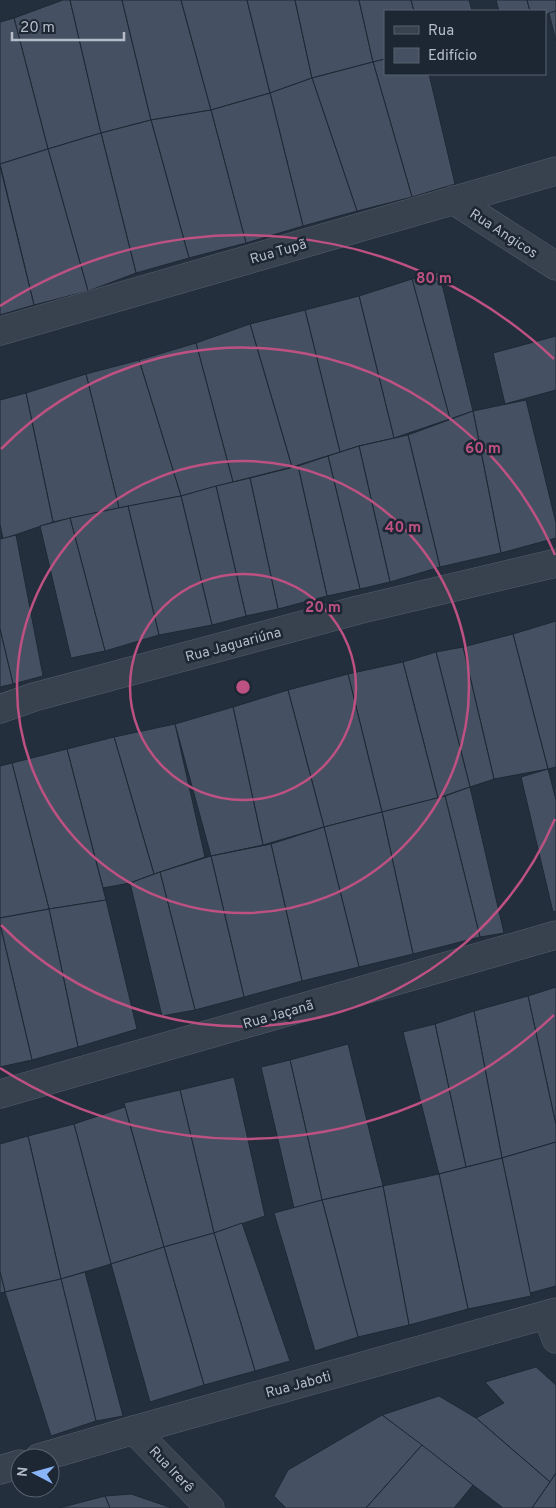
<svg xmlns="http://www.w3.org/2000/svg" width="556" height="1508" viewBox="0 0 556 1508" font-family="Overpass,sans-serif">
	<rect width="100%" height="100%" fill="#242f3e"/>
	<g fill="#455162" stroke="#1f2835">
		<path d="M63,0H70L101,133L48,149L14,18Z"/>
		<path d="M70,0H122L151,120L101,133Z"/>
		<path d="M122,0H181L211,110L151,120Z"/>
		<path d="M181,0H247L270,93L211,110Z"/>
		<path d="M247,0H295L312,78L270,93Z"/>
		<path d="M295,0H359L373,62L312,78Z"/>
		<path d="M359,0H411L414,11H385V59L373,62Z"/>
		<path d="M411,0H469L472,11H414Z"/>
		<path d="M496,0H527L530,11H499Z"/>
		<path d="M527,0H556V11L545,15V11H530Z"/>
		<path d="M556,11V41L549,13Z"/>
		<path d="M14,18L48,149L0,164V22Z"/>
		<path d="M385,59V74H429L455,184L412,197L373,62Z"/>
		<path d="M373,62L412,197L357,211L312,78Z"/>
		<path d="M312,78L357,211L303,226L270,93Z"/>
		<path d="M270,93L303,226L246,243L211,110Z"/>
		<path d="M211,110L246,243L189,258L151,120Z"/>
		<path d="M151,120L189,258L136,273L101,133Z"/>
		<path d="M101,133L136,273L88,291L48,149Z"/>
		<path d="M48,149L88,291L34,305L0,164Z"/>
		<path d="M0,166L34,305L0,315Z"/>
		<path d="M439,272L473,411L450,419L412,279Z"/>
		<path d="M412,279L450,419L394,438L359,296Z"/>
		<path d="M359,296L394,438L359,446L340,452L305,310Z"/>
		<path d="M305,310L340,452L292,467L250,324Z"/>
		<path d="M250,324L292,467L233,482L196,343Z"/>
		<path d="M556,336V390L505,404L493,353Z"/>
		<path d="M196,343L233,482L181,496L139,360Z"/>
		<path d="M139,360L181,496L119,508L86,374Z"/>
		<path d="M86,374L119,508L53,522L26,393Z"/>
		<path d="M26,393L53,522L3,539L0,524V400Z"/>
		<path d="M526,400L556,523V538L501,553L473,411Z"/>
		<path d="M473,411L501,553L440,567L408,435Z"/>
		<path d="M408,435L440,567L390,582L359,446Z"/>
		<path d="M359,446L390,582L360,589L328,456Z"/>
		<path d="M328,456L360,589L327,596L298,466Z"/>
		<path d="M298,466L327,596L278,609L250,478Z"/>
		<path d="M250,478L278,609L246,616L216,486Z"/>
		<path d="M216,486L246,616L212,625L181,496Z"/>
		<path d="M181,496L212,625L159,635L128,506Z"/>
		<path d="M128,506L159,635L105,651L70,518Z"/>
		<path d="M70,518L105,651L71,658L40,526Z"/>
		<path d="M16,535L43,676L13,684L0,629V539Z"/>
		<path d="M556,621V767L548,769L513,634Z"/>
		<path d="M0,629L13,684L0,687Z"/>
		<path d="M513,634L548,769L494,779L463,647Z"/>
		<path d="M463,647L494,779L470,787L436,652Z"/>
		<path d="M436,652L470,787L438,798L403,662Z"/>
		<path d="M403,662L438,798L382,812L348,674Z"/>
		<path d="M348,674L382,812L324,827L288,690Z"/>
		<path d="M288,690L324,827L263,845L233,707Z"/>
		<path d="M233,707L263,845L211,856L175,724Z"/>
		<path d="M175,724L205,857L154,874L114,737Z"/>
		<path d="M114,737L154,874L130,883L103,888L67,749Z"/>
		<path d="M67,749L106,900L49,909L12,763Z"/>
		<path d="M12,763L49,909L0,918V766Z"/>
		<path d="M548,769L556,800V911L553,912L521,777Z"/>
		<path d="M470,787L504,933L480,937L445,796Z"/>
		<path d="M445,796L480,937L413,954L382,812Z"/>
		<path d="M382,812L413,954L359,967L324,827Z"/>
		<path d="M324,827L359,967L302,981L271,844Z"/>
		<path d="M271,844L302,981L244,997L211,856Z"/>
		<path d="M211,856L244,997L195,1010L160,872Z"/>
		<path d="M160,872L195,1010L162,1016L130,883Z"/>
		<path d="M106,900L137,1029L78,1047L49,909Z"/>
		<path d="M49,909L78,1047L32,1060L0,924V918Z"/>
		<path d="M0,924L32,1060L0,1067Z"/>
		<path d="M556,987V1125L528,996Z"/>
		<path d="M528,996L556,1125V1142L502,1158L474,1011Z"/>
		<path d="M474,1011L502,1158L466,1167L435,1024Z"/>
		<path d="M435,1024L466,1167L439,1174L403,1032Z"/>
		<path d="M348,1044L383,1186L322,1200L290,1060Z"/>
		<path d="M290,1060L322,1200L294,1208L261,1067Z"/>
		<path d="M234,1077L265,1216L214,1233L180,1090Z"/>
		<path d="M180,1090L214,1233L164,1247L124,1103Z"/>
		<path d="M125,1107L164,1247L111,1264L74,1124Z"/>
		<path d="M74,1124L111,1264L61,1279L28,1136Z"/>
		<path d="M28,1136L61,1279L5,1292L0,1272V1144Z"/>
		<path d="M556,1142V1286L530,1293L502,1158Z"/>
		<path d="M502,1158L531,1296L468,1309L439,1174Z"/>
		<path d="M439,1174L468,1309L409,1325L383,1186Z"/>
		<path d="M383,1186L409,1325L358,1337L322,1200Z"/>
		<path d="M322,1200L358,1337L315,1351L274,1213Z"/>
		<path d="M242,1223L290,1361L255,1371L214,1233Z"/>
		<path d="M214,1233L255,1371L204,1385L164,1247Z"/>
		<path d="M164,1247L204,1385L150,1402L111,1264Z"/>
		<path d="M0,1272L5,1292L0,1293Z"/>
		<path d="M85,1272L123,1416L96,1421L61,1279Z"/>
		<path d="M61,1279L96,1421L51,1436L5,1292Z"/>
		<path d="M536,1367L556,1385V1473L550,1482L476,1418L504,1403L485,1382Z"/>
		<path d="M439,1396L476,1418L550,1482L532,1508H503L382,1415Z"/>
		<path d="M382,1415L422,1445L366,1508H286L274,1496L288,1470Z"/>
		<path d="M422,1445L473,1485L454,1508H366Z"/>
		<path d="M556,1473V1508H532L550,1482Z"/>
		<path d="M131,1494L172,1508H110L105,1496Z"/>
		<path d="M105,1496L110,1508H59Z"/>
	</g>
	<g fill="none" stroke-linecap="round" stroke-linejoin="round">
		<g stroke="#565f6c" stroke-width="29">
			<g id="street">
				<path d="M453,200L556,266"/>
				<path d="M0,331L556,171"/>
				<path d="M0,709L34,697L358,610L556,563"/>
				<path d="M0,1094L556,935"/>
				<path d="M547,1315L556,1339"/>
				<path d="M134,1430L210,1508"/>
				<path d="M39,1458L134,1430L556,1312"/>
				<path d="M0,1470L20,1464"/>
			</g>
		</g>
		<use href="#street" stroke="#38414e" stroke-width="28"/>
	</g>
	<g fill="none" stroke="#bd5182" stroke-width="2.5">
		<circle cx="243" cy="687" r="113"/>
		<circle cx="243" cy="687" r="226"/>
		<path d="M555 819A339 339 0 0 1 1 925M1 449A339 339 0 0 1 555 555"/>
		<path d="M554 1015A452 452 0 0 1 0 1068M0 306A452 452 0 0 1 554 359"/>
	</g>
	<g text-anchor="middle" stroke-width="5" stroke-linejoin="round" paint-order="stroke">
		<g font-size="14" fill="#b4bcc9" stroke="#1d2633">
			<text transform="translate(504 233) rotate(33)" y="5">Rua Angicos</text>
			<text transform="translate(278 251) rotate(-16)" y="5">Rua Tupã</text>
			<text transform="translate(233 644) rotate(-15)" y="5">Rua Jaguariúna</text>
			<text transform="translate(278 1014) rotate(-16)" y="5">Rua Jaçanã</text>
			<text transform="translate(298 1384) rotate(-15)" y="5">Rua Jaboti</text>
			<text transform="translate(172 1469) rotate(46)" y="5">Rua Irerê</text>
		</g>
	</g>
	<circle cx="243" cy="687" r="8" fill="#bd5182" stroke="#1d2633" stroke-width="2.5"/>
	<g font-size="15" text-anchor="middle" font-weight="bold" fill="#bd5182" stroke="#1d2633" stroke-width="5" stroke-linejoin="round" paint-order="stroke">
		<text x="434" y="283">80 m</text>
		<text x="483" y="453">60 m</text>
		<text x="403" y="532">40 m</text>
		<text x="323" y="612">20 m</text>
	</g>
	<rect x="384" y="10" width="162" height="65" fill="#1d2633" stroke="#59626f"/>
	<rect x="394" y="26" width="25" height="8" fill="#38414e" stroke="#59626f"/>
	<text x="428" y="35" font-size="15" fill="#b4bcc9">Rua</text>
	<rect x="394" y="48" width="25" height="15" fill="#455162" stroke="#59626f"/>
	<text x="428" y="60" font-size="15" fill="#b4bcc9">Edifício</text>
	<g transform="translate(35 1473) rotate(276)"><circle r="24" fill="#1d2633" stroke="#59626f"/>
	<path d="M0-4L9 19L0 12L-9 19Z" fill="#8ab4f8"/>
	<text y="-8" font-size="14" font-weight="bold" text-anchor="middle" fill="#b4bcc9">N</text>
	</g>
	<path d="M12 32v8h112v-8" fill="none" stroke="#b4bcc9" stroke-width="2.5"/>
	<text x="20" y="32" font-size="15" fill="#b4bcc9" stroke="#1d2633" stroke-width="4" paint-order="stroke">20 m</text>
</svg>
